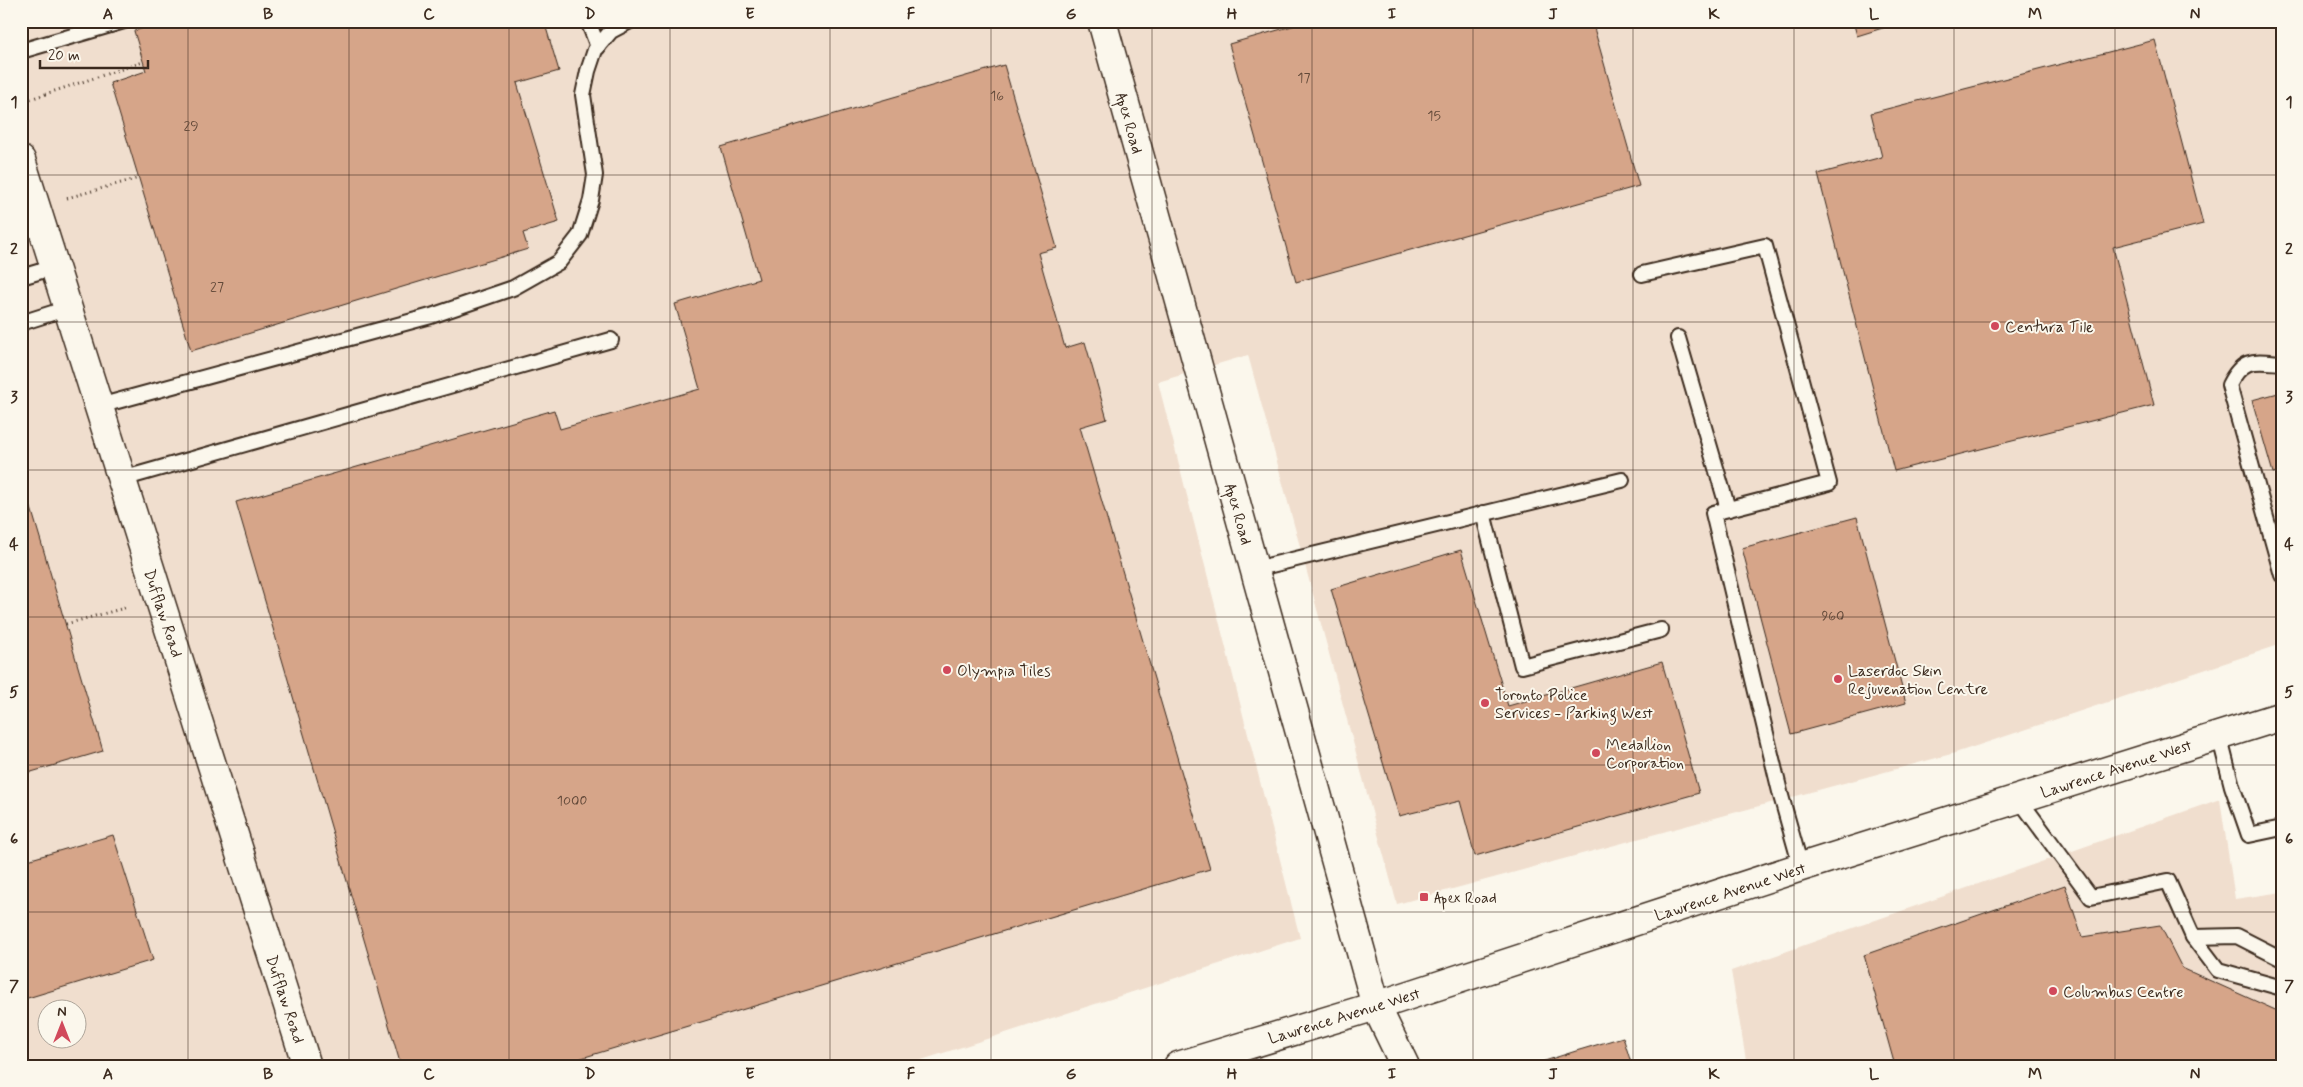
<svg xmlns="http://www.w3.org/2000/svg" width="2303" height="1087" viewBox="0 0 2303 1087" font-family="Mynerve,sans-serif">
	<rect width="100%" height="100%" fill="#fbf7ec"/>
	<filter id="ink" filterUnits="userSpaceOnUse"><feTurbulence type="fractalNoise" baseFrequency=".02" numOctaves="2"/><feDisplacementMap in="SourceGraphic" scale="10" xChannelSelector="R" yChannelSelector="G"/><feConvolveMatrix kernelMatrix="1 2 1 2 8 2 1 2 1" color-interpolation-filters="sRGB"/></filter>
	<g filter="url(#ink)">
		<g fill="#f0dece" fill-rule="evenodd">
			<path d="M21,21H2282V644L1955,753L1397,904L1248,355L1158,382L1300,938L903,1066H21ZM48,1010H78V1040H48Z"/>
			<path d="M2220,799L2235,899L2282,892V1066H1747L1731,971Z"/>
		</g>
		<g fill="#d6a589" stroke="#3b2a1e">
			<path d="M167,21H544L559,71L517,83L559,222L523,233L528,249L191,351L110,83L146,71L134,31Z"/>
			<path d="M1310,21H1592L1639,186L1296,282L1229,44Z"/>
			<path d="M1853,21H1905L1857,36Z"/>
			<path d="M2155,40L2203,224L2113,247L2154,405L1894,471L1818,174L1882,157L1871,113Z"/>
			<path d="M1004,65L1057,248L1038,253L1065,348L1085,342L1107,419L1080,427L1210,869L555,1066H401L236,502L554,410L560,429L700,389L675,304L759,279L721,147Z"/>
			<path d="M2282,392V470L2273,473L2252,400Z"/>
			<path d="M21,474L103,751L21,775Z"/>
			<path d="M1857,517L1906,703L1791,734L1742,548Z"/>
			<path d="M1461,550L1508,706L1662,662L1699,793L1475,856L1460,801L1399,816L1331,589Z"/>
			<path d="M113,835L153,960L21,1000V862Z"/>
			<path d="M2065,885L2082,937L2160,925L2182,968L2282,1013V1066H1895L1864,955Z"/>
			<path d="M1623,1037L1632,1066H1529L1576,1051Z"/>
		</g>
		<g fill="none" stroke-linecap="round" stroke-linejoin="round">
			<g stroke="#3b2a1e" stroke-width="18">
				<g id="lane">
					<path d="M588,21L598,47"/>
					<path d="M21,51L124,21"/>
					<path d="M1642,274L1765,246L1829,483L1713,513L1781,796L1801,867"/>
					<path d="M21,277L55,267"/>
					<path d="M21,323L68,308"/>
					<path d="M1678,338L1728,509"/>
					<path d="M2282,363C2254,361 2243,357 2229,385L2282,575"/>
					<path d="M99,406L431,316L513,288L559,262L580,235L591,200L595,175L583,95L588,71L595,50L611,31L630,21"/>
					<path d="M122,479L611,340"/>
					<path d="M1483,513L1522,666L1661,630"/>
					<path d="M1255,569L1622,480"/>
					<path d="M2219,735L2232,786L2249,835L2282,828"/>
					<path d="M2019,799L2091,897L2168,881L2193,937L2218,970L2282,988"/>
					<path d="M2193,937L2237,936L2282,959"/>
				</g>
			</g>
			<g stroke="#3b2a1e" stroke-width="31">
				<path id="street" d="M1102,21L1376,1006L1405,1066"/>
			</g>
			<g stroke="#3b2a1e" stroke-width="31">
				<g id="secondary">
					<path d="M21,160L307,1066"/>
					<path d="M1178,1066L1376,1006L1801,867L2282,716"/>
				</g>
			</g>
			<g stroke="#3b2a1e" stroke-width="3" stroke-dasharray="1 4" stroke-linecap="butt">
				<path d="M21,102L143,62"/>
				<path d="M67,198L139,178"/>
				<path d="M66,624L128,607"/>
			</g>
			<use href="#lane" stroke="#fbf7ec" stroke-width="14"/>
			<use href="#street" stroke="#fbf7ec" stroke-width="28"/>
			<use href="#secondary" stroke="#fbf7ec" stroke-width="28"/>
		</g>
	</g>
	<path fill="none" stroke="#3b2a1e" stroke-width="1" stroke-opacity="0.55" d="M188,21V1066M349,21V1066M509,21V1066M670,21V1066M830,21V1066M991,21V1066M1152,21V1066M1312,21V1066M1473,21V1066M1633,21V1066M1794,21V1066M1954,21V1066M2115,21V1066M21,175H2282M21,322H2282M21,470H2282M21,617H2282M21,765H2282M21,912H2282"/>
	<g fill="#d1495b" stroke="#fbf7ec" stroke-width="2">
		<circle cx="1995" cy="326" r="5"/>
		<circle cx="947" cy="670" r="5"/>
		<circle cx="1838" cy="679" r="5"/>
		<circle cx="1485" cy="703" r="5"/>
		<circle cx="1596" cy="753" r="5"/>
		<rect x="1419" y="892" width="10" height="10" rx="2.5"/>
		<circle cx="2053" cy="991" r="5"/>
	</g>
	<g text-anchor="middle" stroke-width="4" stroke-linejoin="round" paint-order="stroke">
		<g font-size="14" fill="#624939">
			<text x="1304" y="82">17</text>
			<text x="997" y="100">16</text>
			<text x="1434" y="120">15</text>
			<text x="191" y="130">29</text>
			<text x="217" y="291">27</text>
			<text x="1833" y="620">960</text>
			<text x="572" y="805">1000</text>
		</g>
		<g font-size="16" fill="#3b2a1e" stroke="#fbf7ec">
			<text transform="translate(1130 123) rotate(74)" y="6">Apex Road</text>
			<text transform="translate(1239 514) rotate(74)" y="6">Apex Road</text>
			<text transform="translate(164 613) rotate(72)" y="6">Dufflaw Road</text>
			<text transform="translate(2116 768) rotate(-18)" y="6">Lawrence Avenue West</text>
			<text transform="translate(1730 891) rotate(-18)" y="6">Lawrence Avenue West</text>
			<text transform="translate(286 999) rotate(72)" y="6">Dufflaw Road</text>
			<text transform="translate(1344 1015) rotate(-17)" y="6">Lawrence Avenue West</text>
		</g>
		<g font-size="16" fill="#3b2a1e" stroke="#fbf7ec" text-anchor="start">
			<text x="2005" y="332">Centura Tile</text>
			<text x="957" y="676">Olympia Tiles</text>
			<text x="1848" y="676">Laserdoc Skin<tspan x="1848" dy="18">Rejuvenation Centre</tspan></text>
			<text x="1495" y="700">Toronto Police<tspan x="1495" dy="18">Services - Parking West</tspan></text>
			<text x="1606" y="750">Medallion<tspan x="1606" dy="18">Corporation</tspan></text>
			<text x="1434" y="903">Apex Road</text>
			<text x="2063" y="997">Columbus Centre</text>
		</g>
	</g>
	<rect width="2303" height="1087" fill="none" stroke="#fbf7ec" stroke-width="55"/>
	<g transform="translate(62 1024)"><circle r="24" fill="#fbf7ec" stroke="#aea59a"/>
	<path d="M0-4L9 19L0 12L-9 19Z" fill="#d1495b"/>
	<text y="-8" font-size="14" font-weight="bold" text-anchor="middle" fill="#3b2a1e">N</text>
	</g>
	<path d="M40 60v8h108v-8" fill="none" stroke="#3b2a1e" stroke-width="2.5"/>
	<text x="48" y="60" font-size="15" fill="#3b2a1e" stroke="#fbf7ec" stroke-width="4" paint-order="stroke">20 m</text>
	<rect x="28" y="28" width="2248" height="1032" fill="none" stroke="#3b2a1e" stroke-width="2"/>
	<g font-size="16" text-anchor="middle" font-weight="bold" fill="#3b2a1e">
		<text x="108" y="19">A</text>
		<text x="268" y="19">B</text>
		<text x="429" y="19">C</text>
		<text x="590" y="19">D</text>
		<text x="750" y="19">E</text>
		<text x="911" y="19">F</text>
		<text x="1071" y="19">G</text>
		<text x="1232" y="19">H</text>
		<text x="1392" y="19">I</text>
		<text x="1553" y="19">J</text>
		<text x="1714" y="19">K</text>
		<text x="1874" y="19">L</text>
		<text x="2035" y="19">M</text>
		<text x="2195" y="19">N</text>
		<text x="14" y="107">1</text>
		<text x="2289" y="107">1</text>
		<text x="14" y="254">2</text>
		<text x="2289" y="254">2</text>
		<text x="14" y="402">3</text>
		<text x="2289" y="402">3</text>
		<text x="14" y="549">4</text>
		<text x="2289" y="549">4</text>
		<text x="14" y="697">5</text>
		<text x="2289" y="697">5</text>
		<text x="14" y="844">6</text>
		<text x="2289" y="844">6</text>
		<text x="14" y="991">7</text>
		<text x="2289" y="991">7</text>
		<text x="108" y="1079">A</text>
		<text x="268" y="1079">B</text>
		<text x="429" y="1079">C</text>
		<text x="590" y="1079">D</text>
		<text x="750" y="1079">E</text>
		<text x="911" y="1079">F</text>
		<text x="1071" y="1079">G</text>
		<text x="1232" y="1079">H</text>
		<text x="1392" y="1079">I</text>
		<text x="1553" y="1079">J</text>
		<text x="1714" y="1079">K</text>
		<text x="1874" y="1079">L</text>
		<text x="2035" y="1079">M</text>
		<text x="2195" y="1079">N</text>
	</g>
</svg>
